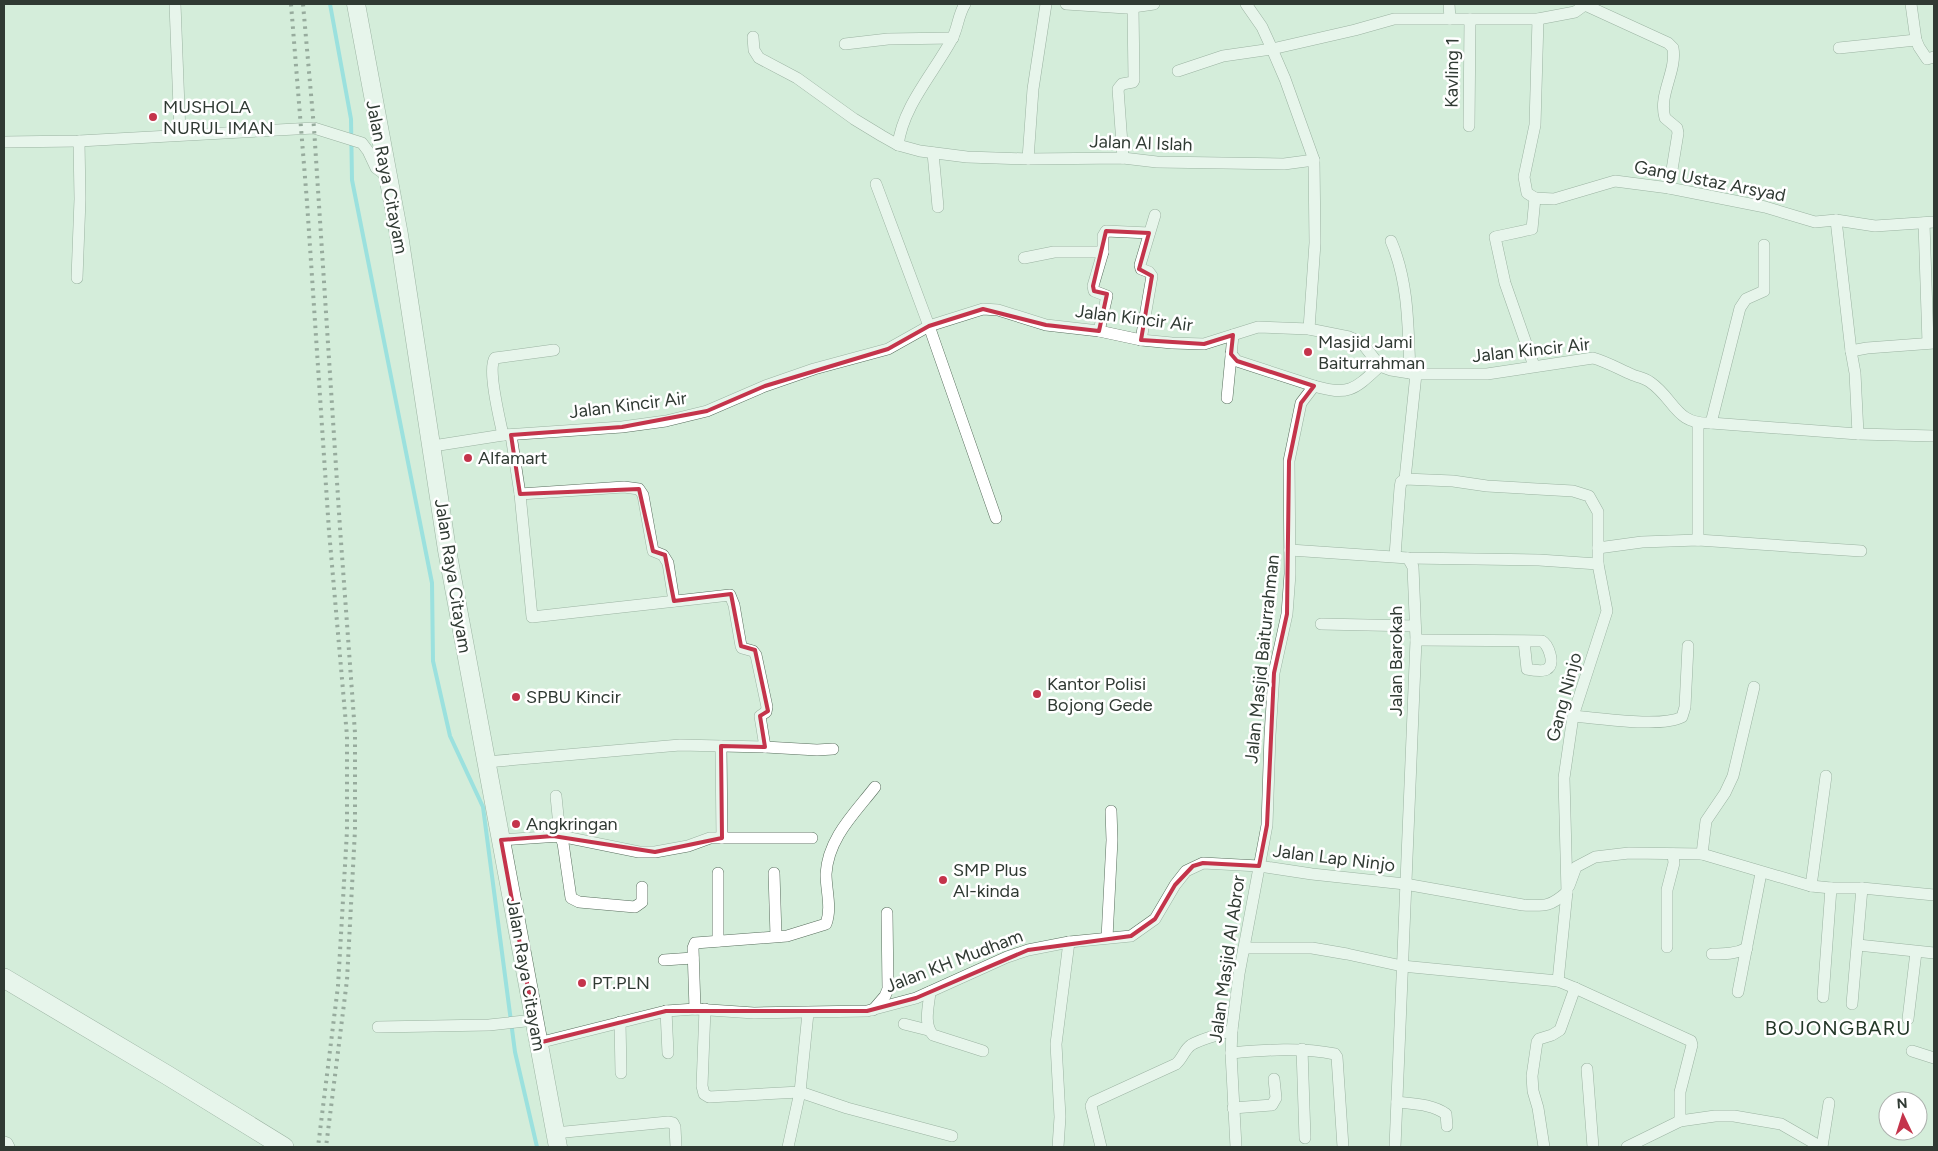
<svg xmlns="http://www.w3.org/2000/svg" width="1938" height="1151" viewBox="0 0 1938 1151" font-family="Figtree,sans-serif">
	<rect width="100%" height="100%" fill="#d4edda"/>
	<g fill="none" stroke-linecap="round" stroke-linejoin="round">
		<path stroke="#57d2e2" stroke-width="4" d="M330,4L351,119L352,180L432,583L433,661L450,736L483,807L515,1052L537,1147"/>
		<g stroke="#586e5d" stroke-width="12">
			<g id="minor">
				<path d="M175,4L180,134"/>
				<path d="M1066,4L1126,8L1154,4"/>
				<path d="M1246,4L1262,27L1272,49L1285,79L1314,160L1315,243L1309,329"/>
				<path d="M1449,4L1450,19"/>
				<path d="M1911,4L1916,40L1919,47L1927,59L1934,57"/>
				<path d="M1585,5L1668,43L1673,48C1677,72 1658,94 1665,118L1677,128L1678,133L1669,188"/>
				<path d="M753,37L754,50L759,58L797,78L854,119L882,136L898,145L920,151L967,157L1028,159L1123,158L1157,162L1284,164L1314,160"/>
				<path d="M845,44L888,39L953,38"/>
				<path d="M1839,48L1916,40"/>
				<path d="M1178,71L1223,56L1272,49L1355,30L1394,19H1538L1575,12L1586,4"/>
				<path d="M1469,126L1470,19"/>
				<path d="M4,142L79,141L314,128L362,143L368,151L376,168L387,176"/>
				<path d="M898,145C903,106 933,74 952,39C958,28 958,15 965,4"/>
				<path d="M933,153L938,207"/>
				<path d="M1123,158L1118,89L1122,84L1133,82L1134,80L1133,8"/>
				<path d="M1028,159L1033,89L1046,4"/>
				<path d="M876,184L929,326L996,518"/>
				<path d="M1535,198L1527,193L1524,177L1535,125L1538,19"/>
				<path d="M1836,220L1851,351"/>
				<path d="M1924,223L1928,343"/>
				<path d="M1391,241C1409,283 1408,328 1410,373"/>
				<path d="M1024,258L1054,252H1103"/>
				<path d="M77,278L80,199L79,141"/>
				<path d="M1099,331L1107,296L1094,291L1093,286L1103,252V236L1106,231L1149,233"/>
				<path d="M1141,340L1152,276L1149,272L1141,269L1140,265L1155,215"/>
				<path d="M1231,354L1237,361L1314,386"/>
				<path d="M1534,366L1505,283L1495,237L1532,229L1535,198L1554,199L1615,181L1669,188L1765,207L1815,222L1836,220L1875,226L1934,222"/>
				<path d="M1227,398L1233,335"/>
				<path d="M1711,423L1740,308L1746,299L1764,291V245"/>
				<path d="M1858,434L1855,373L1851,351L1867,348L1934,343"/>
				<path d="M503,435C500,421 487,368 495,358L554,350"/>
				<path d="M511,435L520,494L532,617L730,595L734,605L741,646L742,648L753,651L756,655L767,707L766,712L760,716L765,747"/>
				<path d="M433,446L503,435L622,427L666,421L707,411L765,386L814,369L888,349L929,326L983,309L998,310L1046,325L1099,331L1141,340L1172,343L1204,344L1258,327L1309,329L1349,337L1362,343L1380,366L1391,370L1416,374H1487L1593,358C1607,362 1619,369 1633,375C1638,377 1645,378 1650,382C1675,399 1675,425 1711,423L1858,434L1934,436"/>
				<path d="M1405,479L1416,374"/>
				<path d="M520,494L624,487L639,489L643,495L653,551L663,555L668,563L674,601"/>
				<path d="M1698,540V424"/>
				<path d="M1598,548L1642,542L1698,540L1861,551"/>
				<path d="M1290,550L1408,558L1539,560L1598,564"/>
				<path d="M1395,556L1400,488L1401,482L1405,479L1453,481L1487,486L1573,491L1589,496L1598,512V564L1607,611L1573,716L1564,778L1567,892L1558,981"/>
				<path d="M1321,624L1415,626"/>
				<path d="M1416,640L1542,641C1548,644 1556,664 1547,669C1543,672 1532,670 1527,669L1524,641"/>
				<path d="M1573,716C1599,718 1661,728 1682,717L1685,707L1688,646"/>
				<path d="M721,746L722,838"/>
				<path d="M486,762L680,745L765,747L817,750L833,749"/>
				<path d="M556,796L560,836L639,852H655L688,846L710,838H812"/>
				<path d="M501,840L560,836L563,843L571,898L579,902L635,907L642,902V887"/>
				<path d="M1702,854L1706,821L1725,793L1733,776L1754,687"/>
				<path d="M774,873L776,936"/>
				<path d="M1569,886L1576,867L1595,857L1629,853L1702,854L1811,886L1831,888H1862L1934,895"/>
				<path d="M1811,886L1826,776"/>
				<path d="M1107,938L1112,840L1111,811"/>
				<path d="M718,941V873"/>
				<path d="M1858,945L1934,953"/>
				<path d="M1667,947V890L1674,863L1673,854"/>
				<path d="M1244,948H1312L1347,954L1402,966L1558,981L1575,988L1691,1041L1692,1045L1680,1092V1121"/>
				<path d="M1712,954C1724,954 1736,954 1747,948"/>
				<path d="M664,960L693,958"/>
				<path d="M930,992C929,1005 923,1024 933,1035L983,1051"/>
				<path d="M1738,992L1761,873"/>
				<path d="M1823,997L1831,888"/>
				<path d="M1852,1004L1862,888"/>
				<path d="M695,1009L693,948L695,943L787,936L826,924C832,908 826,890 826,874C828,838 855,813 875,787"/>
				<path d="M705,1009L702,1086L704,1094L709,1097L800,1092L847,1108L952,1136"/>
				<path d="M873,1010L885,996L888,989L887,913"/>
				<path d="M666,1011L668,1053"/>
				<path d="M1908,1019L1916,952"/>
				<path d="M620,1022L621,1073"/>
				<path d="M904,1024L928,1030"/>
				<path d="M378,1027L489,1025L534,1020"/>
				<path d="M538,1043L666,1011L695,1009L754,1013L867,1011L916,998L1007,957L1028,950L1069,942L1131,936L1155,919L1175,885L1186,871L1203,863L1259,866L1312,874L1405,884L1523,905C1545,906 1550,907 1567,892"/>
				<path d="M1302,1049L1305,1138"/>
				<path d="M1912,1051L1934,1058"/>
				<path d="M1231,1053C1266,1050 1300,1047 1335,1054L1337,1057L1343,1147"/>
				<path d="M1587,1069L1593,1147"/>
				<path d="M1397,1102C1414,1104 1432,1104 1446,1114L1447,1126"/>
				<path d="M1233,1108L1272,1105L1276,1098L1274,1079"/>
				<path d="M555,1133L668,1122L673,1123L675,1127L676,1147"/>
				<path d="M4,1142L7,1143L9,1147"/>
				<path d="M788,1147L800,1092L808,1013"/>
				<path d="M1058,1147L1060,1117L1056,1044L1069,942"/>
				<path d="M1101,1147L1091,1106L1093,1102L1176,1064C1183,1058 1184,1050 1191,1045C1202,1038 1220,1035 1232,1030"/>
				<path d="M1236,1147L1231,1053L1232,1030L1239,974L1267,825L1270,735L1274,673L1287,614L1290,574L1289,461L1301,403L1314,386C1349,396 1354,390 1380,366"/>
				<path d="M1395,1147L1416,640L1413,567L1408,558"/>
				<path d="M1544,1147L1538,1108L1533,1091L1532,1076L1537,1042L1539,1039L1552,1035L1560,1030L1575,988"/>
				<path d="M1627,1147L1680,1121L1715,1116H1734L1781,1124L1821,1147"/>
				<path d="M1822,1147L1829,1103"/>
			</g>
		</g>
		<g stroke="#586e5d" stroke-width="19">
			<path id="primary" d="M356,4L399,235L447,550L558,1147"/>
		</g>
		<g stroke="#586e5d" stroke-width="20">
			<path id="trunk" d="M4,978L167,1075L284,1147"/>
		</g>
		<use href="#minor" stroke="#fff" stroke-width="11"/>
		<use href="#primary" stroke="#fff" stroke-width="18"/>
		<use href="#trunk" stroke="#fff" stroke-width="19"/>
		<g stroke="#4f5c53" stroke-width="4" stroke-dasharray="2.5 5" stroke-linecap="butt">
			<path d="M291,4L307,202L329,531L347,736V831L338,986L318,1147"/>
			<path d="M303,4L314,128L340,528L355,733V830L347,980L326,1147"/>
		</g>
	</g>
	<path d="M0 0H1938V1151H0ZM1106,231L1149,233L1139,269L1152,276L1141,340L1204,344L1233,335L1231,354L1237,361L1314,386L1301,403L1289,461L1287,614L1274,673L1267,825L1259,866L1203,863L1193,866L1175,885L1155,919L1131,936L1028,950L916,998L867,1011H666L538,1043L501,840L553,836L655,852L722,838L721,746L765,747L760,716L768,711L755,650L741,646L731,594L674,601L665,555L653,551L639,489L520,494L511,435L622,427L707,411L765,386L888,349L929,326L983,309L1046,325L1099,331L1107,294L1094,291L1093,286Z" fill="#d4edda" fill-opacity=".55" fill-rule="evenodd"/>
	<path fill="none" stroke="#c4344b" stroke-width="4" stroke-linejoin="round" d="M1106,231L1149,233L1139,269L1152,276L1141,340L1204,344L1233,335L1231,354L1237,361L1314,386L1301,403L1289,461L1287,614L1274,673L1267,825L1259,866L1203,863L1193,866L1175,885L1155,919L1131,936L1028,950L916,998L867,1011H666L538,1043L501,840L553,836L655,852L722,838L721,746L765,747L760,716L768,711L755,650L741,646L731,594L674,601L665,555L653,551L639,489L520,494L511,435L622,427L707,411L765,386L888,349L929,326L983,309L1046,325L1099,331L1107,294L1094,291L1093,286Z"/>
	<g fill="#c4344b" stroke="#fff" stroke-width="2">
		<circle cx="153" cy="117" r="5"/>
		<circle cx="1308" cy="352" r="5"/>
		<circle cx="468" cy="458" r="5"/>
		<circle cx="1037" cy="694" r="5"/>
		<circle cx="516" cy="697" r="5"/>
		<circle cx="516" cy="824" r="5"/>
		<circle cx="943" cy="880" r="5"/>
		<circle cx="582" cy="983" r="5"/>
	</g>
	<g text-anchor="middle" stroke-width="5" stroke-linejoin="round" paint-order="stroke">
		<g font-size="18" fill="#303a33" stroke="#fff">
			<text transform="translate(1452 73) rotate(-89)" y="6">Kavling 1</text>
			<text transform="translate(1141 143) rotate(2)" y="6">Jalan Al Islah</text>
			<text transform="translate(387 177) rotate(79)" y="6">Jalan Raya Citayam</text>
			<text transform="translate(1710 181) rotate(11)" y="6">Gang Ustaz Arsyad</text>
			<text transform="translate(1134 318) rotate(7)" y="6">Jalan Kincir Air</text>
			<text transform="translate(1531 350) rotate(-6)" y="6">Jalan Kincir Air</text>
			<text transform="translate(628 405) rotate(-7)" y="6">Jalan Kincir Air</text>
			<text transform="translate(453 576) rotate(81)" y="6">Jalan Raya Citayam</text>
			<text transform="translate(1262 659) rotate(-84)" y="6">Jalan Masjid Baiturrahman</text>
			<text transform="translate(1396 661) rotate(-90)" y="6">Jalan Barokah</text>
			<text transform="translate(1564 697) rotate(-75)" y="6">Gang Ninjo</text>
			<text transform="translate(1334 858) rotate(7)" y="6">Jalan Lap Ninjo</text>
			<text transform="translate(1227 959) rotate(-82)" y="6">Jalan Masjid Al Abror</text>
			<text transform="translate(954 961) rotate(-21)" y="6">Jalan KH Mudham</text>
			<text transform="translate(526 974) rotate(80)" y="6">Jalan Raya Citayam</text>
		</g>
		<g font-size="18" fill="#303a33" stroke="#fff" text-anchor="start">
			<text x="163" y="113">MUSHOLA<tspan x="163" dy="21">NURUL IMAN</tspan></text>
			<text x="1318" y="348">Masjid Jami<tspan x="1318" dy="21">Baiturrahman</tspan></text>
			<text x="478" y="464">Alfamart</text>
			<text x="1047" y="690">Kantor Polisi<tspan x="1047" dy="21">Bojong Gede</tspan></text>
			<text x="526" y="703">SPBU Kincir</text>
			<text x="526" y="830">Angkringan</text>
			<text x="953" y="876">SMP Plus<tspan x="953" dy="21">Al-kinda</tspan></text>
			<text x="592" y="989">PT.PLN</text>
		</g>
		<g font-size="20" letter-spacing="1" fill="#243829" stroke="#fff">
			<text x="1838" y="1035">BOJONGBARU</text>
		</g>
	</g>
	<rect width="1938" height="1151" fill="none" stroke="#303a33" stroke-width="10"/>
	<g transform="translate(1903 1116) rotate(356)"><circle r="24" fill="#ffffff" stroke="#acb0ad"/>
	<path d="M0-4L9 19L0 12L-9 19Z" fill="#c4344b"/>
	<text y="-8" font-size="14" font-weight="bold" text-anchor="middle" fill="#303a33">N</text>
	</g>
</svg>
